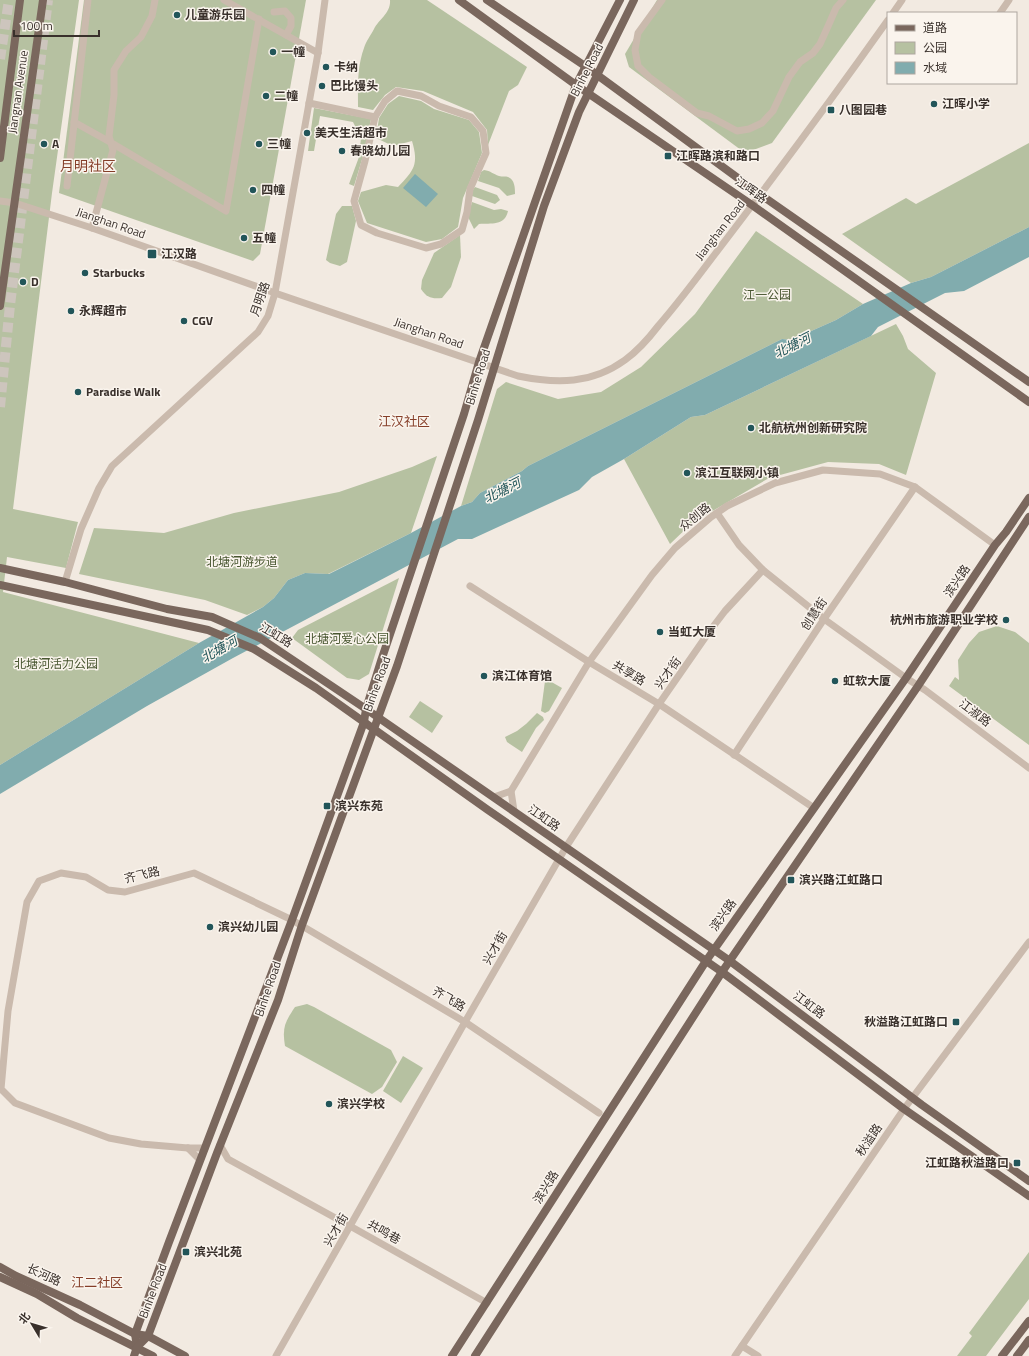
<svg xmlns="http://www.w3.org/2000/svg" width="1029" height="1356" viewBox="0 0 1029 1356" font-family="'Titillium Web','Noto Sans SC',sans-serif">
	<rect width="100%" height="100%" fill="#f2eae1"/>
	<g fill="#b6c1a1">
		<path d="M0,0H79L52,193L13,509L78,522L66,568L7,557L3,592L199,643L0,765Z"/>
		<path d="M84,0H306L260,254L253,261L59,193Z"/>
		<path d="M390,0H427L527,67L518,85L509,91L488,145L487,130L473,112L423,91L396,87L385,95L373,110L358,107C358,87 357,67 364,48C366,41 371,35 374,29C379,19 391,13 390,0Z"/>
		<path d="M657,0H876L772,143L745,153L629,67L625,54Z"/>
		<path d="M399,96L421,101L434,109L469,120L479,132L482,153L463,198L458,227L442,239L426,242L367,223L358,201L361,192L386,185L398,187C414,170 419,165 412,141L393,146L376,138L379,118L388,104Z"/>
		<path d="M314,108L371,119L363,156L354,186L349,184L359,157L361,138L353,122L320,116L314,151H308Z"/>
		<path d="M1029,143V227L931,277L911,283L842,234L906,198L916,204Z"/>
		<path d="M484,170C491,171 493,174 499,176C502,177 506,176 508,177C515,180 515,188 515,194L507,196L499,188L478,181L481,172Z"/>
		<path d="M475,187L497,195L500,200L495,204L472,196V191Z"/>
		<path d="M472,202L494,210L501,209L508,211C505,226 491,223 479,224L474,229L468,217Z"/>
		<path d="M342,206H352L356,221L347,262L340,266L330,263L326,260L336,214Z"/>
		<path d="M756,231L863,304L836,320L791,340L782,339L528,466L522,471L480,493L472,502L461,506L497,389L506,382L558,399L601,392L641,367L695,314Z"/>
		<path d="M460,235L461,257L451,287L442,298C432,299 427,298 421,289L422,280L434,253Z"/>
		<path d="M896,324L903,336L908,349L936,373L906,475L879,464L828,462L769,478L692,523L670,544L624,459L691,417L705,415Z"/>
		<path d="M437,456L411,533L328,574L305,573L288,580L274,598L263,607L247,615L205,600L79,574L94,528L164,533L234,513L339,492L412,467Z"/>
		<path d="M399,578L369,674L359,680L347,678L292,638L298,630Z"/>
		<path d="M997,626L1015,632L1029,643V745L949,686L955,677L959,680L958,660L969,643L979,632Z"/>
		<path d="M548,680L562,688L549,711L545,713L541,711L545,681Z"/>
		<path d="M420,701L443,716L432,733L409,717Z"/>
		<path d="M537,713L543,717L544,720L536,728L522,752L507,742L505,737L517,731L526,724Z"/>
		<path d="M307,1004L314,1007L391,1050L397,1062L382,1087L372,1094L285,1046C282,1027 285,1022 295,1007Z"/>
		<path d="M403,1056L423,1068L401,1103L383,1091Z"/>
		<path d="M1029,1252V1299L986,1356H957L972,1336L969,1333Z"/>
	</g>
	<g fill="#81acae">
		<path d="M415,174L438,194L426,207L403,188Z"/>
		<path d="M1029,227V257L964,291L945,293L878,327L871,336L705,415L691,417L624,459L592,477L579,490L472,539H458L233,658L147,706L0,794V765L199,643L263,607L274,598L288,580L305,573L329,574L411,533L461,506L472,502L480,493L522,471L528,466L782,339L791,340L836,320L863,304L911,283L931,277Z"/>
	</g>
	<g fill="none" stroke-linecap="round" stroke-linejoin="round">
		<g stroke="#cdc5bd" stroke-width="10" stroke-dasharray="10 5" stroke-linecap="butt">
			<path d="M0,59L9,0"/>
			<path d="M0,407L10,305L48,0"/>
		</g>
		<g stroke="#cabaad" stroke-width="7">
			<path d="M224,0L318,53"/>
			<path d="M662,0L638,33L635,50L638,66L649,77L697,113L709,116L737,131L749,129L762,123L773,111L789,77L800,62L813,53L820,44L829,24L836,8L843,0"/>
			<path d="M274,12L285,11L291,18V26L286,35"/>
			<path d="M893,13L902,0"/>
			<path d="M1000,13L1009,0"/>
			<path d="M397,91L421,96L439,106L471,117L483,131L486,153L470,189L467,212L462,230L441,244L426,248L377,233L361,225L354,201L365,161L375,117L385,101Z"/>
			<path d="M309,103L375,117"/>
			<path d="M74,122L110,142L226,211L259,19"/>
			<path d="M67,186L88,0"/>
			<path d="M0,201L15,203L92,228L275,293L518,376C557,384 592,384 625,360C639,350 649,338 659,325C679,302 697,278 715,254C774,177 832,99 888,20"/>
			<path d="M92,228L113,150L109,136L114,95V70L126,51L141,37L152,16L155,0"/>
			<path d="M717,513L739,545L763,570L824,619L906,678L925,690L1029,768"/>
			<path d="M65,582L81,529L99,488L112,466L258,332L268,316L275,293L318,53L325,0"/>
			<path d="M470,586L589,662L659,704L814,808"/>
			<path d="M734,755L824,619L915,487"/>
			<path d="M511,791L514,811"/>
			<path d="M494,797L511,791L589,662L652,575L675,548L711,517L727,506L775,483L823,470L880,474L915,487L995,545"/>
			<path d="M220,1145L228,1159L350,1226L487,1303"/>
			<path d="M188,1148L200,1160"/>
			<path d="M205,1148H188L141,1144L109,1138L15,1103L1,1089L8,1011L27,902L39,881L61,873L86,877L108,890L125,892L194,873L292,920L465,1022L599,1113"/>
			<path d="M742,1346L758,1356"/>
			<path d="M276,1356L350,1226L465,1022L566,847L659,704L709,632L725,611L763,570"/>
			<path d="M735,1356L904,1109L1029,942"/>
		</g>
		<g stroke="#7a675d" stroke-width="8">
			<path d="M459,0L576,85L752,205L1029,402"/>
			<path d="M487,0L585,66L761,195L1029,382"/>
			<path d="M0,158L20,0"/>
			<path d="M0,306L43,0"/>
			<path d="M0,568L65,582L167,609L212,617L260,638L366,709L730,961L922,1105L1029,1181"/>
			<path d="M0,585L208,630L254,649L316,688L488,810L722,972L904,1109L1029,1196"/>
			<path d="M0,1267L16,1276L80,1305L135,1334L148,1336L185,1356"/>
			<path d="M0,1277L37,1294L77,1318L153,1356"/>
			<path d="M137,1347L135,1334L169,1242L292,920L364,722L366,709L381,661L464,414L479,362L576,85L620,0"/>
			<path d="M134,1356L137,1347L148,1336L217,1153L278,1000L302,925L397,666L478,420L544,206L579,112L634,0"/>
			<path d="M452,1356L706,961L906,678L995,545L1006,532L1029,498"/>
			<path d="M475,1356L722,972L918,686L1029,517"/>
			<path d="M1002,1356L1029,1321"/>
			<path d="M1017,1356L1029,1340"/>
		</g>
	</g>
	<g fill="#225559" stroke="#faf4ed" stroke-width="1.5">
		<circle cx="177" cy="15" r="4"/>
		<circle cx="273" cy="52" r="4"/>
		<circle cx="326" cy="67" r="4"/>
		<circle cx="322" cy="86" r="4"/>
		<circle cx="266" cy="96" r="4"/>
		<circle cx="934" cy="104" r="4"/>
		<rect x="827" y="106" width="8" height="8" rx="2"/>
		<circle cx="307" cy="133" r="4"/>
		<circle cx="44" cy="144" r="4"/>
		<circle cx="259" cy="144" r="4"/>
		<circle cx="342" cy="151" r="4"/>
		<rect x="664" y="152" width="8" height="8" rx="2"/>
		<circle cx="253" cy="190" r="4"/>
		<circle cx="244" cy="238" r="4"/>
		<rect x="147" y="249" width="10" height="10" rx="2"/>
		<circle cx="85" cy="273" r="4"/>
		<circle cx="23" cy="282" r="4"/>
		<circle cx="71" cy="311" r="4"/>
		<circle cx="184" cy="321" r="4"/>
		<circle cx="78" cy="392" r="4"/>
		<circle cx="751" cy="428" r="4"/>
		<circle cx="687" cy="473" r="4"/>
		<circle cx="1006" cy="620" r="4"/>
		<circle cx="660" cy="632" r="4"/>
		<circle cx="484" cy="676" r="4"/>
		<circle cx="835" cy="681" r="4"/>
		<rect x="323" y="802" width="8" height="8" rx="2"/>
		<rect x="787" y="876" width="8" height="8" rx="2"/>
		<circle cx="210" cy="927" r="4"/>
		<rect x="952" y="1018" width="8" height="8" rx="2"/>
		<circle cx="329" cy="1104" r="4"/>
		<rect x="1013" y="1159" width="8" height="8" rx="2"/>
		<rect x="182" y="1248" width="8" height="8" rx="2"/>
	</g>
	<g text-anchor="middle" stroke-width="3" stroke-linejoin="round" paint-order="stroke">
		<g font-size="12" font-weight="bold" fill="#39302b" stroke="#faf4ed" text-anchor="start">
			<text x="185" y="19">儿童游乐园</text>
			<text x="281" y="56">一幢</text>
			<text x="334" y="71">卡纳</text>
			<text x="330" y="90">巴比馒头</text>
			<text x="274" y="100">二幢</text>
			<text x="942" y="108">江晖小学</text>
			<text x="839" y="114">八图园巷</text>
			<text x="315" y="137">美天生活超市</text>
			<text x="52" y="148">A</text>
			<text x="267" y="148">三幢</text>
			<text x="350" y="155">春晓幼儿园</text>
			<text x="676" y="160">江晖路滨和路口</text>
			<text x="261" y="194">四幢</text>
			<text x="252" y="242">五幢</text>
			<text x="161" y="258">江汉路</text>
			<text x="93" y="277">Starbucks</text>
			<text x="31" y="286">D</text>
			<text x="79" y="315">永辉超市</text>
			<text x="192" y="325">CGV</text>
			<text x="86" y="396">Paradise Walk</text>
			<text x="759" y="432">北航杭州创新研究院</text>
			<text x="695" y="477">滨江互联网小镇</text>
			<text x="998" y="624" text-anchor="end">杭州市旅游职业学校</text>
			<text x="668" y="636">当虹大厦</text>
			<text x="492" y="680">滨江体育馆</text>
			<text x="843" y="685">虹软大厦</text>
			<text x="335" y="810">滨兴东苑</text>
			<text x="799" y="884">滨兴路江虹路口</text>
			<text x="218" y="931">滨兴幼儿园</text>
			<text x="948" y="1026" text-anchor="end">秋溢路江虹路口</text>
			<text x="337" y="1108">滨兴学校</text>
			<text x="1009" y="1167" text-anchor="end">江虹路秋溢路口</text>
			<text x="194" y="1256">滨兴北苑</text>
		</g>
		<g font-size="12" fill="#39302b" stroke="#faf4ed">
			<text transform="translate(587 70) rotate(-63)" y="4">Binhe Road</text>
			<text transform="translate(18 92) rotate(-82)" y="4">Jiangnan Avenue</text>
			<text transform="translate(751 190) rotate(35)" y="4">江晖路</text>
			<text transform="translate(111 223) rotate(19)" y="4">Jianghan Road</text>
			<text transform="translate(720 230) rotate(-52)" y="4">Jianghan Road</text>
			<text transform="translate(260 299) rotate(-71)" y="4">月明路</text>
			<text transform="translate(429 333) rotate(19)" y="4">Jianghan Road</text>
			<text transform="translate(478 377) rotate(-73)" y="4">Binhe Road</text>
			<text transform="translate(695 517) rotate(-39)" y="4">众创路</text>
			<text transform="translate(957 581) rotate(-56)" y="4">滨兴路</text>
			<text transform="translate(814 614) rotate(-56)" y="4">创慧街</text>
			<text transform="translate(276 635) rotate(31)" y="4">江虹路</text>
			<text transform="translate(629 673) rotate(31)" y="4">共享路</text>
			<text transform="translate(668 673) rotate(-55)" y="4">兴才街</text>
			<text transform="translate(377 684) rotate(-70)" y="4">Binhe Road</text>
			<text transform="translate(975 713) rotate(37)" y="4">江淑路</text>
			<text transform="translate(544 818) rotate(35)" y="4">江虹路</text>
			<text transform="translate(142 875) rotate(-13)" y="4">齐飞路</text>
			<text transform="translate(723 915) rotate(-55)" y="4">滨兴路</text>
			<text transform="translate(495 948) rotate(-60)" y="4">兴才街</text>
			<text transform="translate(268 989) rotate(-71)" y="4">Binhe Road</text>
			<text transform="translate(449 999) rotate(31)" y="4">齐飞路</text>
			<text transform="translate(809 1005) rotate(37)" y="4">江虹路</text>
			<text transform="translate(869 1140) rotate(-56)" y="4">秋溢路</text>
			<text transform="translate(546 1187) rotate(-58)" y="4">滨兴路</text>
			<text transform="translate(336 1230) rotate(-60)" y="4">兴才街</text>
			<text transform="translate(384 1232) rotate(29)" y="4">共鸣巷</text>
			<text transform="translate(44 1275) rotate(24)" y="4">长河路</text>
			<text transform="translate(153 1291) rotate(-69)" y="4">Binhe Road</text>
		</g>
		<g font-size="12" fill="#485630" stroke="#faf4ed">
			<text x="767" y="299">江一公园</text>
			<text x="242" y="566">北塘河游步道</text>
			<text x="347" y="643">北塘河爱心公园</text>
			<text x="56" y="668">北塘河活力公园</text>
		</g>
		<g font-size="13" font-style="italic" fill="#225559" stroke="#faf4ed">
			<text transform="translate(792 345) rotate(-27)" y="5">北塘河</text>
			<text transform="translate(502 490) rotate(-27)" y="5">北塘河</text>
			<text transform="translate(219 649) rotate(-30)" y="5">北塘河</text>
		</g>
		<g font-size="13" fill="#853e28" stroke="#faf4ed">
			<text x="404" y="426">江汉社区</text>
			<text x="97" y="1287">江二社区</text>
		</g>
		<g font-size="14" fill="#853e28" stroke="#faf4ed">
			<text x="88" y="171">月明社区</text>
		</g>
	</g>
	<rect x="887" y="12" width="130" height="72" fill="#faf4ed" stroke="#ada69f"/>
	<rect x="895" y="25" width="20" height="6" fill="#7a675d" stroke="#ada69f"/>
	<text x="923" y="32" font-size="12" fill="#39302b">道路</text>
	<rect x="895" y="42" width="20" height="12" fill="#b6c1a1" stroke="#ada69f"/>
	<text x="923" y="52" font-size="12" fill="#39302b">公园</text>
	<rect x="895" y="62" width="20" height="12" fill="#81acae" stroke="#ada69f"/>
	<text x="923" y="72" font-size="12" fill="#39302b">水域</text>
	<g transform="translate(32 1324) rotate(308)" stroke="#faf4ed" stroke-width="3" paint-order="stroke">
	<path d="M0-3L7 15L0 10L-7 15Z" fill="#39302b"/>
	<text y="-6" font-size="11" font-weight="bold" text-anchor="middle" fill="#39302b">北</text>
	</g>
	<path d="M14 30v6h85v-6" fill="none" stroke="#39302b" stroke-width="2"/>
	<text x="20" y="30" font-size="12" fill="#39302b" stroke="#faf4ed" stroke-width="3" paint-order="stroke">100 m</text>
</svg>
